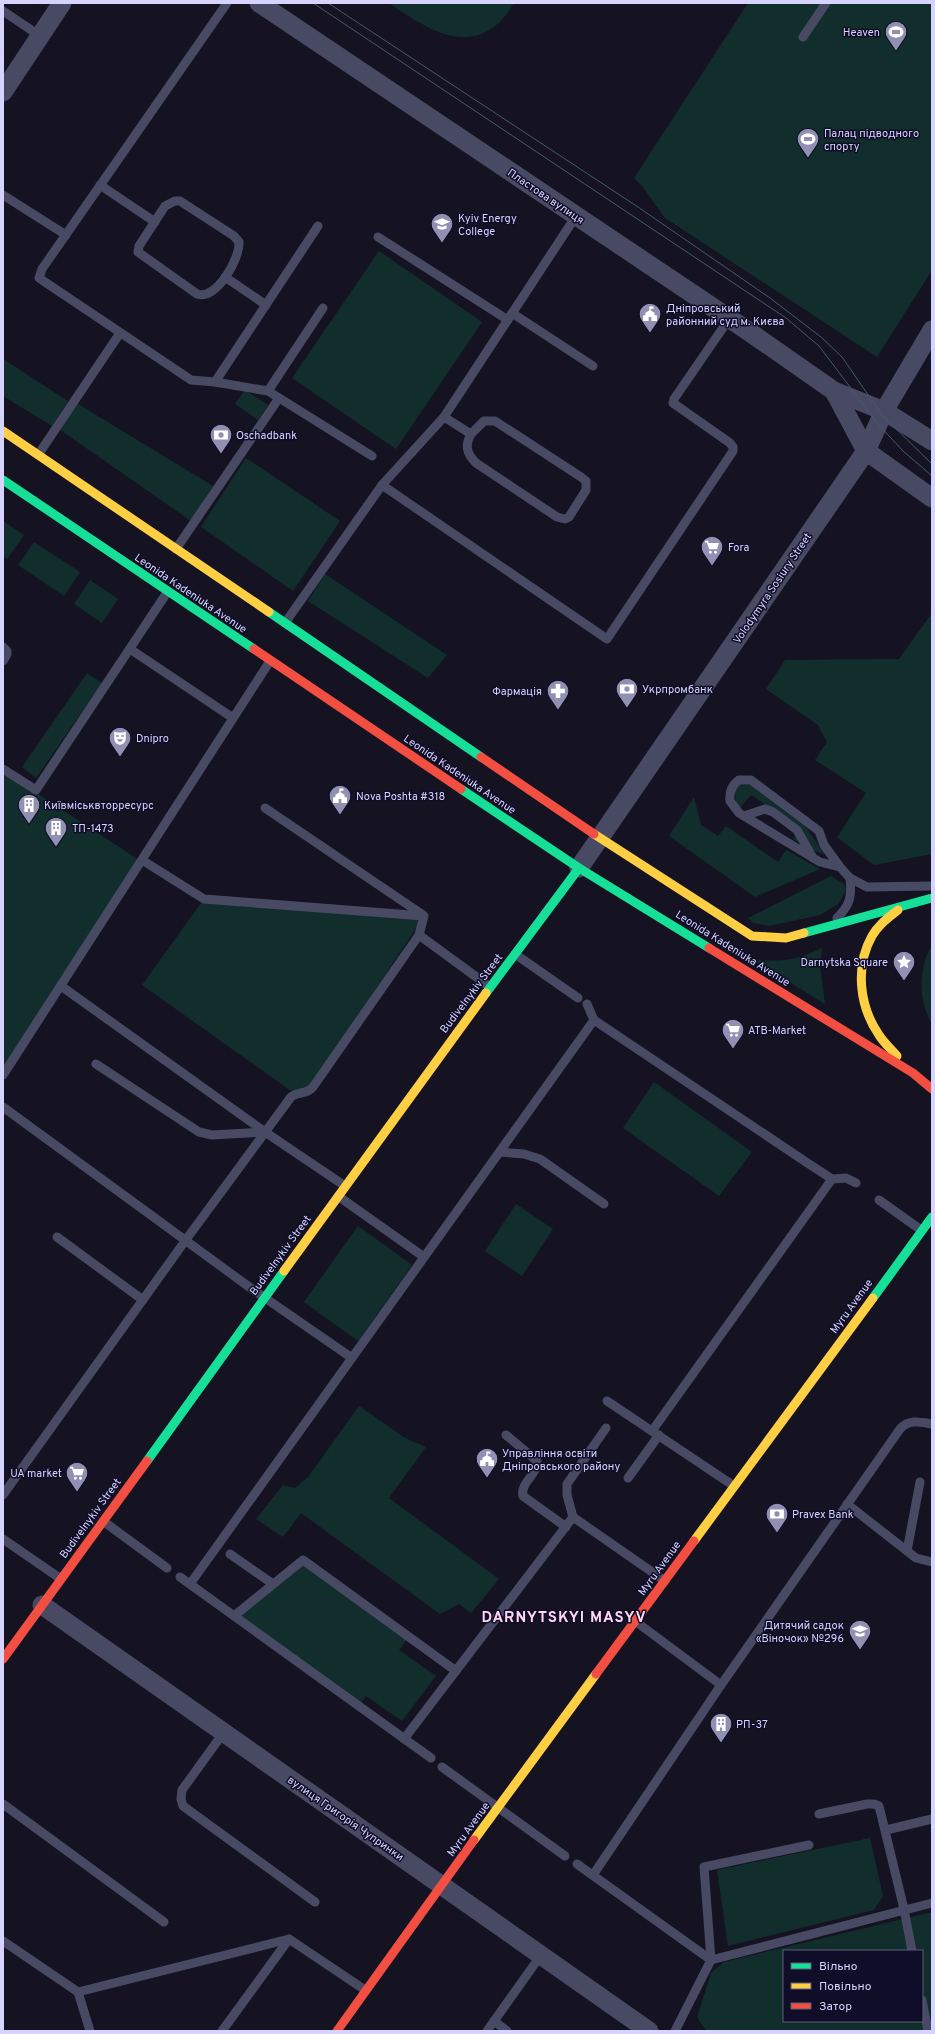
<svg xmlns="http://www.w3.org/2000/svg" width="935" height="2034" viewBox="0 0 935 2034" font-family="Overpass,sans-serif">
	<rect width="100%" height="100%" fill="#151322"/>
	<g fill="#112e2c" fill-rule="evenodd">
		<path d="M389,3H514C479,62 432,33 389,3Z"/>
		<path d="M748,3H932V270L877,357L665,218L642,186L634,178Z"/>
		<path d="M379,251L482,322L396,449L292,378Z"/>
		<path d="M3,359L68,401L52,426L3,396Z"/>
		<path d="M245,390L268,405L258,420L235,404Z"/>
		<path d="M78,404L213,486L191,521L59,429Z"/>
		<path d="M246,458L340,521L293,591L201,527Z"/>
		<path d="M3,521L24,535L7,559L3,556Z"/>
		<path d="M34,542L80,572L64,596L18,565Z"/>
		<path d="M325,574L447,655L428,678L308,601Z"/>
		<path d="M90,580L118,599L102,623L74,604Z"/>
		<path d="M932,613V854L874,865L837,837L866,793L815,760L827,742L818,725L766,689L785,660L899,659Z"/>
		<path d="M87,673L102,683L36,778L22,767Z"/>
		<path d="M3,771L145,864L3,1069Z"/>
		<path d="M746,784L751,785L806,827L825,855L809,848L793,839L801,828L751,795L740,808L736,804L735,791L739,786Z"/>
		<path d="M694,797L701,825L718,836L726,826L778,862L786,850L820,869L755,897L669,836Z"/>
		<path d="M831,876L844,884L846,890L838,904L820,915L769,926L753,923L748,918Z"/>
		<path d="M204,899L422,919L309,1090L294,1093L142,985Z"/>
		<path d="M932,945V1024C918,1001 918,968 932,945Z"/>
		<path d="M822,948L820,967L825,1004L752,959C782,962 795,961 822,948Z"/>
		<path d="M654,1082L752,1152L719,1196L623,1128Z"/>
		<path d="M516,1204L553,1229L522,1276L485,1251Z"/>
		<path d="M358,1226L412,1265L358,1341L304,1302Z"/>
		<path d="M359,1406L405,1438L426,1447L389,1498L499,1579L471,1613L459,1604L440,1614L301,1513L283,1537L256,1519L283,1485L295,1488L308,1477Z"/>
		<path d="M301,1561L408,1638L399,1650L436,1676L402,1721L366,1696L359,1706L234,1616Z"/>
		<path d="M870,1838L883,1896L874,1910L728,1946L717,1870Z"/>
		<path d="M932,1912V2031H706L697,2017L711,1973L724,1962ZM784,1951H922V2021H784Z"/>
	</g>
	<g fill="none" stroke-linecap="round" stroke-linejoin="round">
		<g stroke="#484963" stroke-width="9">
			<path d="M227,3L42,269L39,278L191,380L215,382L268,391L372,456"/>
			<path d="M3,11L40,36"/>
			<path d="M803,37L826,3"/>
			<path d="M100,185L155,222"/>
			<path d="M3,195L66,235"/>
			<path d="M175,201H180L234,236L239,242C240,259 216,301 197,294L138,252L139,246L165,206Z"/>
			<path d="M378,237L508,320"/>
			<path d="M225,277L266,305"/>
			<path d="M512,313L593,366"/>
			<path d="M215,382L318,226"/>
			<path d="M268,391L323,308"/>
			<path d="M444,417L471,434L484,421H495L581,477L586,481V490L569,517L565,519L557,517L476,463C466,453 465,445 471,434"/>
			<path d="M38,455L120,333"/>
			<path d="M382,485L607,639L733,451V447L730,443L673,403L674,399L729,319"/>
			<path d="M176,549L279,398"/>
			<path d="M285,623L382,485L444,417L576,216"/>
			<path d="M3,647L7,651V654L3,661"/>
			<path d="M130,649L233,718"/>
			<path d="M3,769L36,790L168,591"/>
			<path d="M265,808L423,915"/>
			<path d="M744,816L765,809L773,812L797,830L813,858"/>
			<path d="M840,867L820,862L739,813L730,801C729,792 732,785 739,780H751L819,831L824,845L840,867L850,878L867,887L932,886"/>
			<path d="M837,918C850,905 852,897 850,878"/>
			<path d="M419,935L490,987"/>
			<path d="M515,954L578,998"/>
			<path d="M61,986L265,1132L345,1186"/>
			<path d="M587,1004L594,1020L806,1162L832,1179L846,1178L856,1183"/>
			<path d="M96,1064L199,1132L212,1135L265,1132"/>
			<path d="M3,1075L270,661"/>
			<path d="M3,1107L252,1289L352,1358"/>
			<path d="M500,1152L524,1154L540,1159L604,1204"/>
			<path d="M338,1196L424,1257"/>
			<path d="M879,1200L921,1230"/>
			<path d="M57,1237L143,1300"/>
			<path d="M607,1401L734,1486"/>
			<path d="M652,1431L832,1179"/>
			<path d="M506,1435L537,1461C538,1475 520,1482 523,1496L566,1527"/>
			<path d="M628,1478L659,1435"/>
			<path d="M3,1495L185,1241L291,1097C298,1091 307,1095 313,1087L419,935L424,916L204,899L142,860"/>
			<path d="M847,1504L916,1558L932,1562"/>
			<path d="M573,1517L567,1495V1484L606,1428"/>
			<path d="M103,1521L167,1568"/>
			<path d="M3,1539L61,1579"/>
			<path d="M907,1551L920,1482"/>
			<path d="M230,1554L273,1584"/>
			<path d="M180,1577L431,1758"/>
			<path d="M190,1584L594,1020"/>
			<path d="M234,1616L303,1560L456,1671"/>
			<path d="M635,1621L721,1685"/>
			<path d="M224,1732L182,1790L181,1799L183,1806L315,1902"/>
			<path d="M404,1739L573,1517L665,1581"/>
			<path d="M442,1767L565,1856"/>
			<path d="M3,1804L164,1922"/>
			<path d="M819,1814L867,1804H874L879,1806L904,1909L912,1951"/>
			<path d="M886,1830L932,1819"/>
			<path d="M577,1864L711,1960"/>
			<path d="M593,1875L721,1685L900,1429C909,1419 920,1422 932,1424"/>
			<path d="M3,1941L78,1992L90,2031"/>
			<path d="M711,1960L932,1903"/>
			<path d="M78,1992L289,1939L365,1990"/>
			<path d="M922,2000L928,2031"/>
			<path d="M494,2021L507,2031"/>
			<path d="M222,2031L289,1939"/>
			<path d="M487,2031L541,1955"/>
			<path d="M675,2031L711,1960L704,1867L809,1845"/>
		</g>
		<g stroke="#484963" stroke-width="19">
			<path d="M259,3L748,331L834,391L884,411L932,441"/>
			<path d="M3,92L62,3"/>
			<path d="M834,391L866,451L932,498"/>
			<path d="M579,868L866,451L884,411L932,330"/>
			<path d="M42,1605L649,2031"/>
		</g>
		<g stroke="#16e098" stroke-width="9">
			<path d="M3,480L254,649"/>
			<path d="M269,612L481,757"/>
			<path d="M461,789L579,868L709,948"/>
			<path d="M804,933L932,898"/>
			<path d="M486,993L579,868"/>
			<path d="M873,1298L932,1217"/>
			<path d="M147,1461L284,1271"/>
		</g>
		<g stroke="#ffcf43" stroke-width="9">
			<path d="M3,431L269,612"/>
			<path d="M594,834L752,936L786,938L804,933"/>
			<path d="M897,1056C891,1049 884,1043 879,1035C859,1006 855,966 872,936C878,925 888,918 898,910"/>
			<path d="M284,1271L486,993"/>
			<path d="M694,1541L873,1298"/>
			<path d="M474,1840L596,1674"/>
		</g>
		<g stroke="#f24e42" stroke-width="9">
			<path d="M254,649L461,789"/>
			<path d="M481,757L594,834"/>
			<path d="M709,948L913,1073L932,1089"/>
			<path d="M3,1659L147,1461"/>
			<path d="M596,1674L694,1541"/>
			<path d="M337,2031L474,1840"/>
		</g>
		<g stroke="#415a6b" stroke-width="1">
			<path d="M313,3L786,318L819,346L878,424L903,451L932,476"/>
			<path d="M328,3L638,207L770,298L821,337L842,357L882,415L932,464"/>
		</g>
	</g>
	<defs>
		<g id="stadium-pin" transform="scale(1.15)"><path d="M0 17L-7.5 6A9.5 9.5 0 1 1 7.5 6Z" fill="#9290b2" stroke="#100d28"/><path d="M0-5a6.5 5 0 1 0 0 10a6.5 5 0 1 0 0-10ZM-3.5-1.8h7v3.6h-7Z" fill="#fff"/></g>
		<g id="university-pin" transform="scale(1.15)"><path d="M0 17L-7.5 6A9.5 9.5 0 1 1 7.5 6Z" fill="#9290b2" stroke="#100d28"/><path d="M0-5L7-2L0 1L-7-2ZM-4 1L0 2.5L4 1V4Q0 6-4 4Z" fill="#fff"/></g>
		<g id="civic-pin" transform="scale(1.15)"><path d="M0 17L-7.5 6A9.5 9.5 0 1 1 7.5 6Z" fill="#9290b2" stroke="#100d28"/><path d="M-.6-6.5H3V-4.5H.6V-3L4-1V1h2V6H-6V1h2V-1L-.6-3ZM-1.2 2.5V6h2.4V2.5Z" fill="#fff"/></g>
		<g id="bank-pin" transform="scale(1.15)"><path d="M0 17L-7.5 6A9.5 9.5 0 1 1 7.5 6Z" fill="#9290b2" stroke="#100d28"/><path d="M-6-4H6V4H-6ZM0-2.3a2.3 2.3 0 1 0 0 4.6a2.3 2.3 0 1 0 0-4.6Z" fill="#fff"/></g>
		<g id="supermarket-pin" transform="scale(1.15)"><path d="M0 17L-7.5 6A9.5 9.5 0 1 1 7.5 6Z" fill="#9290b2" stroke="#100d28"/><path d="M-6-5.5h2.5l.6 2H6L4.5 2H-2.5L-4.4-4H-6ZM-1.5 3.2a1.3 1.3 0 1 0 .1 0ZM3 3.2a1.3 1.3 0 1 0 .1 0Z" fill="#fff"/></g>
		<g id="pharmacy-pin" transform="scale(1.15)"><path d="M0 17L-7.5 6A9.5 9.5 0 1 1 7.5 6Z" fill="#9290b2" stroke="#100d28"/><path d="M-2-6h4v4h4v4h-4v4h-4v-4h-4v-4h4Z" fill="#fff"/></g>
		<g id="theatre-pin" transform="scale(1.15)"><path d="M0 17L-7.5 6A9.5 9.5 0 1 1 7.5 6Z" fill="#9290b2" stroke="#100d28"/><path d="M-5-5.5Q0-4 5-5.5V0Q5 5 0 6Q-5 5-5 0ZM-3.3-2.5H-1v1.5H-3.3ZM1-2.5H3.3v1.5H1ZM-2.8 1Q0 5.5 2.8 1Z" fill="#fff"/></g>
		<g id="building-pin" transform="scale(1.15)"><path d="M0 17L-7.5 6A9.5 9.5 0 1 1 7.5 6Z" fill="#9290b2" stroke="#100d28"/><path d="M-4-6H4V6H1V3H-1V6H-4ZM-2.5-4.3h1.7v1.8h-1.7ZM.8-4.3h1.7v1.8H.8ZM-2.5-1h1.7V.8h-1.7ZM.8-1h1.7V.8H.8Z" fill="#fff"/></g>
		<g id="sight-pin" transform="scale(1.15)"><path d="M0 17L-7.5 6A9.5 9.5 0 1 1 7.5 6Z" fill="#9290b2" stroke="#100d28"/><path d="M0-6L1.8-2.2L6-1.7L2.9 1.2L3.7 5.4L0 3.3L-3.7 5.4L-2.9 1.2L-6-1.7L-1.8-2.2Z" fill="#fff"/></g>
		<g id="school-pin" transform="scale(1.15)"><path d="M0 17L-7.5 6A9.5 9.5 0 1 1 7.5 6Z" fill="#9290b2" stroke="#100d28"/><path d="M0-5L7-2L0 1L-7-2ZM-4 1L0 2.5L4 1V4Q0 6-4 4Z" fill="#fff"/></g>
	</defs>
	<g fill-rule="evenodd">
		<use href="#stadium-pin" x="896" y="32"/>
		<use href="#stadium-pin" x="808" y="139"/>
		<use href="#university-pin" x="442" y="224"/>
		<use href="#civic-pin" x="650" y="314"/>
		<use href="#bank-pin" x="221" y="435"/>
		<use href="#supermarket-pin" x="712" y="547"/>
		<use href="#bank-pin" x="627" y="689"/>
		<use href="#pharmacy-pin" x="558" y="691"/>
		<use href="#theatre-pin" x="120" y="738"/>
		<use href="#civic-pin" x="340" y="796"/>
		<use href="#building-pin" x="29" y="805"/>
		<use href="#building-pin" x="56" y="828"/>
		<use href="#sight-pin" x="904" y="962"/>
		<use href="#supermarket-pin" x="733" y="1030"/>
		<use href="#civic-pin" x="487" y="1459"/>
		<use href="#supermarket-pin" x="77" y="1473"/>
		<use href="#bank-pin" x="777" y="1514"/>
		<use href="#school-pin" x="860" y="1631"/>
		<use href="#building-pin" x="721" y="1724"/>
	</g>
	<g text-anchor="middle" stroke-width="3" stroke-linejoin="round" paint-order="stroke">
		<g font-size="11" fill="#d6d4ff" stroke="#100d28" text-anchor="start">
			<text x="880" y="36" text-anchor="end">Heaven</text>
			<text x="824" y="137">Палац підводного<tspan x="824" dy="13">спорту</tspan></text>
			<text x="458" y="222">Kyiv Energy<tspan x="458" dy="13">College</tspan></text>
			<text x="666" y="312">Дніпровський<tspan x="666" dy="13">районний суд м. Києва</tspan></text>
			<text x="236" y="439">Oschadbank</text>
			<text x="728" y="551">Fora</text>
			<text x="642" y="693">Укрпромбанк</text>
			<text x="542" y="695" text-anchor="end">Фармація</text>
			<text x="136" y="742">Dnipro</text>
			<text x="356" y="800">Nova Poshta #318</text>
			<text x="44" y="809">Київміськвторресурс</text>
			<text x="72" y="832">ТП-1473</text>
			<text x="888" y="966" text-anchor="end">Darnytska Square</text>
			<text x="748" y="1034">ATB-Market</text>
			<text x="502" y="1457">Управління освіти<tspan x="502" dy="13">Дніпровського району</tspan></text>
			<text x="62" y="1477" text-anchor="end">UA market</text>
			<text x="792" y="1518">Pravex Bank</text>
			<text x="844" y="1629" text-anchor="end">Дитячий садок<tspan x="844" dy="13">«Віночок» №296</tspan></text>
			<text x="736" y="1728">РП-37</text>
		</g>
		<g font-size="11" fill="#d6d4ff" stroke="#100d28">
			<text transform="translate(546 196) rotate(34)" y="4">Пластова вулиця</text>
			<text transform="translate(772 588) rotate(-56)" y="4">Volodymyra Sosiury Street</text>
			<text transform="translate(191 593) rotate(34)" y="4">Leonida Kadeniuka Avenue</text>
			<text transform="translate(460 774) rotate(34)" y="4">Leonida Kadeniuka Avenue</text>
			<text transform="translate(733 948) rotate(32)" y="4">Leonida Kadeniuka Avenue</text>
			<text transform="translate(471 993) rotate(-53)" y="4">Budivelnykiv Street</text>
			<text transform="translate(280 1255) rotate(-54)" y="4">Budivelnykiv Street</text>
			<text transform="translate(851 1306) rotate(-54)" y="4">Myru Avenue</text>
			<text transform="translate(90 1518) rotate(-54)" y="4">Budivelnykiv Street</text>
			<text transform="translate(659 1568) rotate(-54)" y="4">Myru Avenue</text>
			<text transform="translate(346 1818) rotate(35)" y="4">вулиця Григорія Чупринки</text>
			<text transform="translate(468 1829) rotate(-54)" y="4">Myru Avenue</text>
		</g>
		<g font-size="15" font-weight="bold" letter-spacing="1" fill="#ffd6f4" stroke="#100d28">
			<text x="564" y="1622">DARNYTSKYI MASYV</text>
		</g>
	</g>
	<rect width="935" height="2034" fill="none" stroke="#d6d4ff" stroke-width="8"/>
	<rect x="783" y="1950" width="140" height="72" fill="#100d28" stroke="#5f5d7e"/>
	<rect x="791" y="1963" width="20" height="6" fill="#16e098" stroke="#5f5d7e"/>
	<text x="819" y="1970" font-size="12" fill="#d6d4ff">Вільно</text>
	<rect x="791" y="1983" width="20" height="6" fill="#ffcf43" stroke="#5f5d7e"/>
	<text x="819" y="1990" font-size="12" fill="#d6d4ff">Повільно</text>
	<rect x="791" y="2003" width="20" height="6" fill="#f24e42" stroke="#5f5d7e"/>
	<text x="819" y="2010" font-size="12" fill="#d6d4ff">Затор</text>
</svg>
